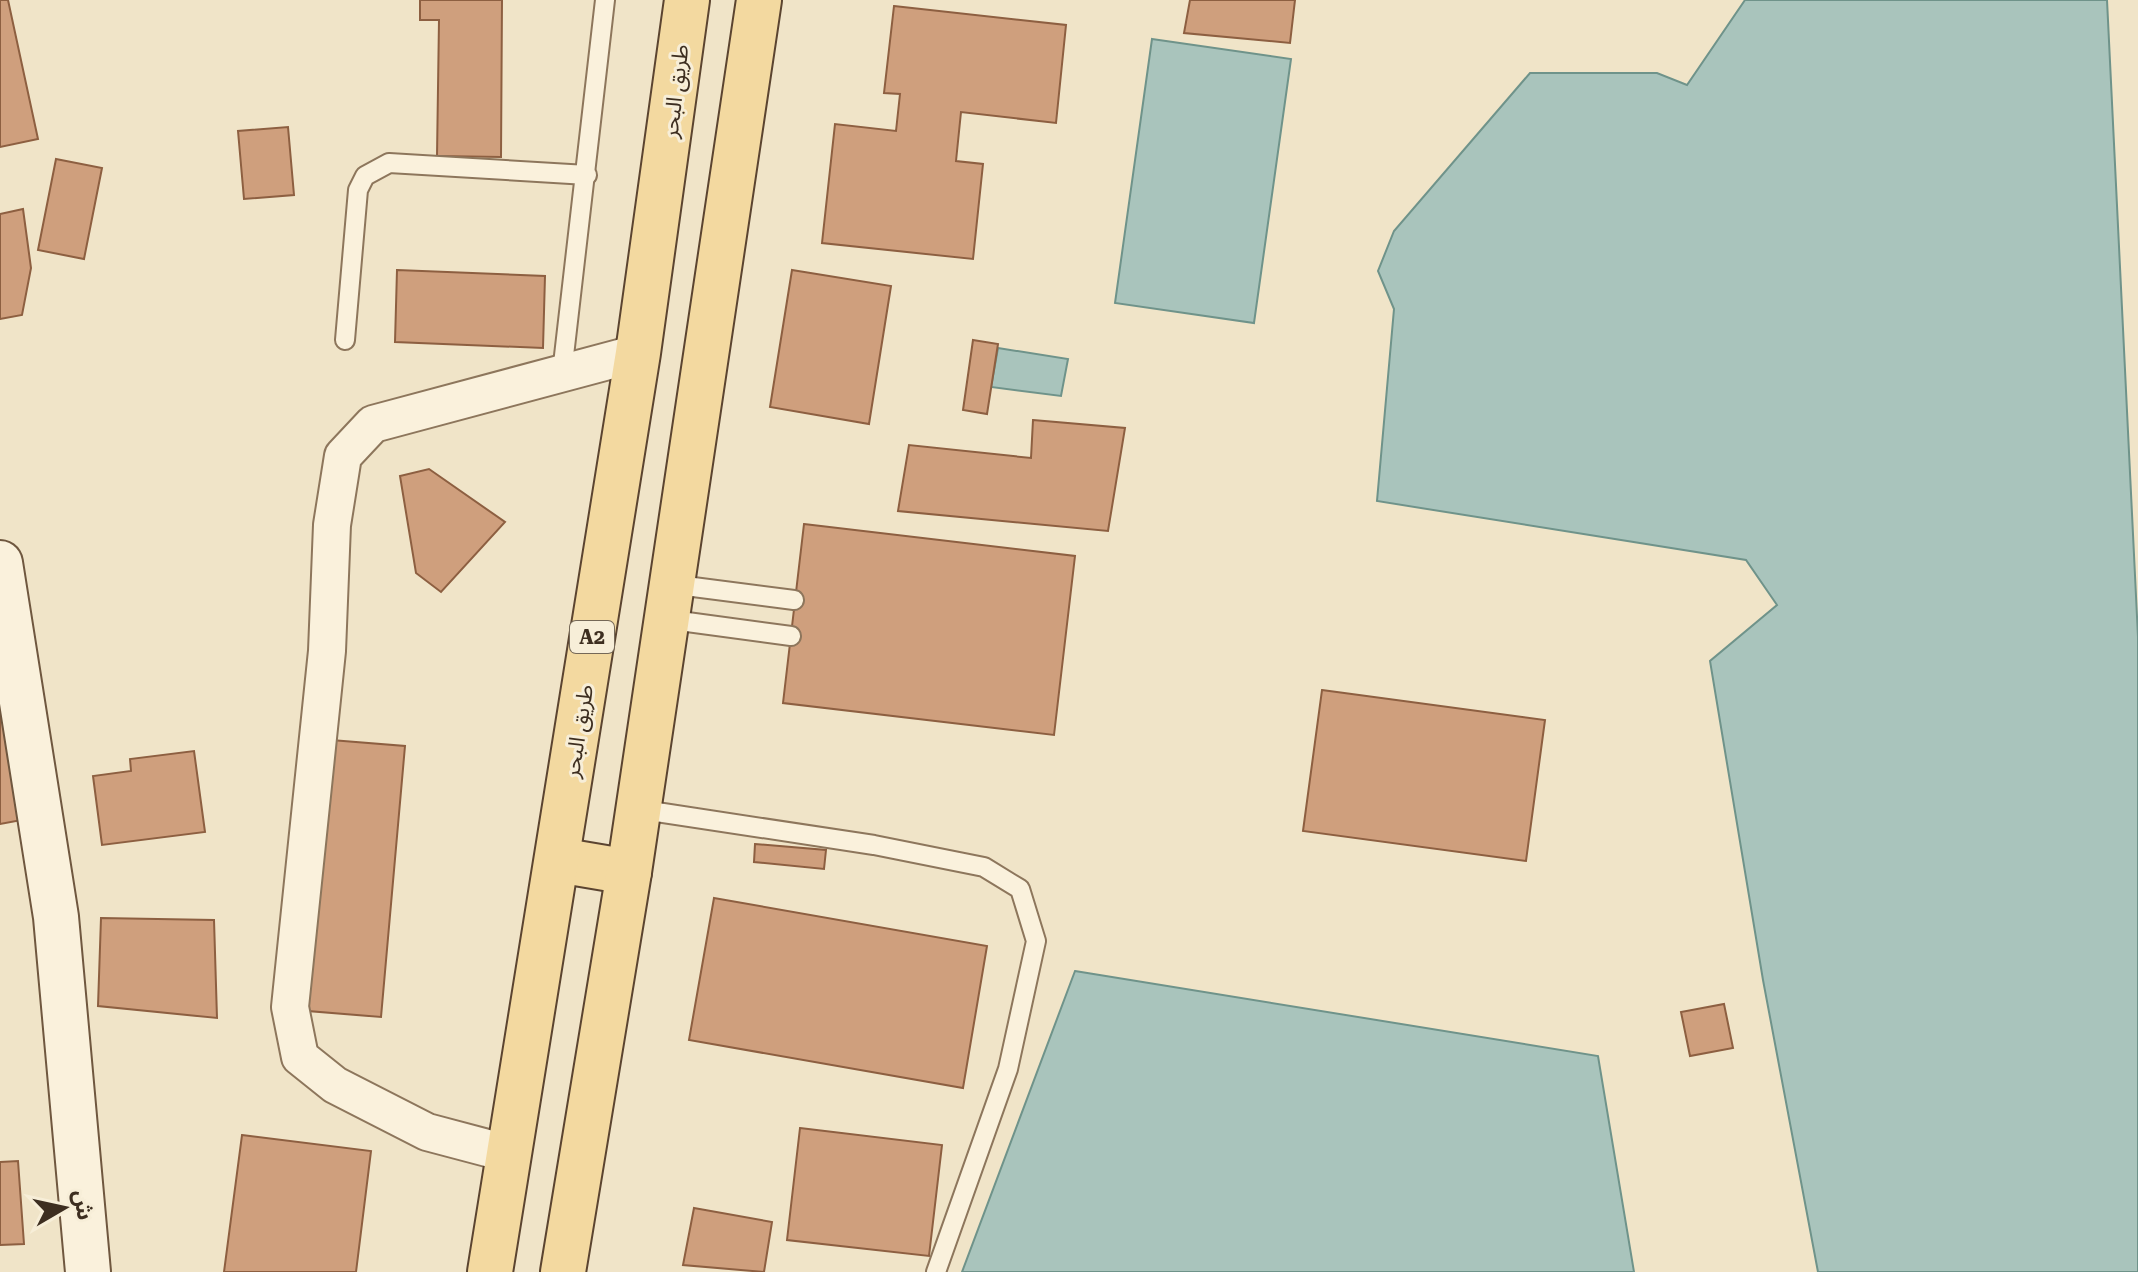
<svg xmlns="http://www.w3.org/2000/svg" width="2138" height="1272" viewBox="0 0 2138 1272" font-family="'Roboto Serif','Noto Sans Arabic',serif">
	<rect width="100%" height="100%" fill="#f0e4c8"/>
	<g fill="#a9c4bc" stroke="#6f938a" stroke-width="2">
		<path d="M1745,0H2107L2138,637V1272H1818L1763,980L1710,661L1777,605L1746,560L1377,501L1394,309L1378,271L1394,231L1530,73H1657L1687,85Z"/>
		<path d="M1152,39L1291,59L1254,323L1115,303Z"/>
		<path d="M998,348L1068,359L1061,396L991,387Z"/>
		<path d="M1075,971L1598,1056L1634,1272H962Z"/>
	</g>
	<g fill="#cf9f7d" stroke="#8d5f41" stroke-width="2">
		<path d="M0,0H8L38,139L0,147Z"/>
		<path d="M420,0H502L501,157L437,156L439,20H420Z"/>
		<path d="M1190,0H1295L1290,43L1184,33Z"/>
		<path d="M894,6L1066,25L1056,123L961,112L956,161L983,164L973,259L822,243L835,124L896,131L900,94L884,93Z"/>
		<path d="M288,127L294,195L244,199L238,131Z"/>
		<path d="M56,159L102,168L84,259L38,250Z"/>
		<path d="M23,209L31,268L22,315L0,319V214Z"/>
		<path d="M397,270L545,276L543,348L395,342Z"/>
		<path d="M792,270L891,286L869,424L770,407Z"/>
		<path d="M973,340L998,344L987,414L963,410Z"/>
		<path d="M1033,420L1125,428L1108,531L898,511L909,445L1031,458Z"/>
		<path d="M429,469L505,522L441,592L416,573L400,476Z"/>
		<path d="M804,524L1075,556L1054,735L783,703Z"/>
		<path d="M1322,690L1545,720L1526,861L1303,831Z"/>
		<path d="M7,714L27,819L0,824V716Z"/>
		<path d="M331,740L405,746L381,1017L308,1011Z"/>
		<path d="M194,751L205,832L102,845L93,776L131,771L130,759Z"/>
		<path d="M755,844L826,850L824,869L754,862Z"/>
		<path d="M714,898L987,946L963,1088L689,1040Z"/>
		<path d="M101,918L214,920L217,1018L98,1006Z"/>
		<path d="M1724,1004L1733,1048L1690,1056L1681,1012Z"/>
		<path d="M800,1128L942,1145L929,1256L787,1240Z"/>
		<path d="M242,1135L371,1151L356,1272H224Z"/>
		<path d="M18,1161L24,1244L0,1245V1162Z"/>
		<path d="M694,1208L772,1222L764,1272L683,1265Z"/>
	</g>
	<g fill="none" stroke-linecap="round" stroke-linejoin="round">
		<g stroke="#8d765c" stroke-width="22">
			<g id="service">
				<path d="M345,340L358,190L365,176L389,163L587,175"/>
				<path d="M562,373L605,0"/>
				<path d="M670,584L794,600"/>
				<path d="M665,619L791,636"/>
				<path d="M637,809L874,845L984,867L1020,889L1036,941L1008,1069L936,1272"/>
			</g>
		</g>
		<g stroke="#8d765c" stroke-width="40">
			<path id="minor" d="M510,1154L427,1132L335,1085L300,1057L290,1007L327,651L332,525L343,456L373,424L638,353"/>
		</g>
		<g stroke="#6f573f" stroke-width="48">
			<path id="secondary" d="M0,563L56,917L88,1272"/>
		</g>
		<g stroke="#5b4430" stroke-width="48">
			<g id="primary">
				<path d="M558,860L629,872"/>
				<path d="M490,1272L638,353L687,0"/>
				<path d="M563,1272L629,872L759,0"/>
			</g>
		</g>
		<use href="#service" stroke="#faf1dc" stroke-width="18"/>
		<use href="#minor" stroke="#faf1dc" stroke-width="36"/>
		<use href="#secondary" stroke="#faf1dc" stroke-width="44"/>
		<use href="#primary" stroke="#f3d9a0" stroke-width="44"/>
	</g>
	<g text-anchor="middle" stroke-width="6" stroke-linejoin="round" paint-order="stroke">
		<rect fill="#f7eed8" stroke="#756857" stroke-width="2" x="570" y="621" width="44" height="32" rx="6"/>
		<g font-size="20" font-weight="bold" fill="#3d2e20">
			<text x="592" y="644">A2</text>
		</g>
		<g font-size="22" fill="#3d2e20" stroke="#f7eed8">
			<text transform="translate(675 91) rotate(-83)" y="8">طريق البحر</text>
			<text transform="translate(578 731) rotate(-81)" y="8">طريق البحر</text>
		</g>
	</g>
	<g transform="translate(64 1208) rotate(81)" stroke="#f7eed8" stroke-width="6" paint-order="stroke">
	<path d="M0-6L14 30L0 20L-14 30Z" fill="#3d2e20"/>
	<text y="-12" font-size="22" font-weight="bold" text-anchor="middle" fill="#3d2e20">ش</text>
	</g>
</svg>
